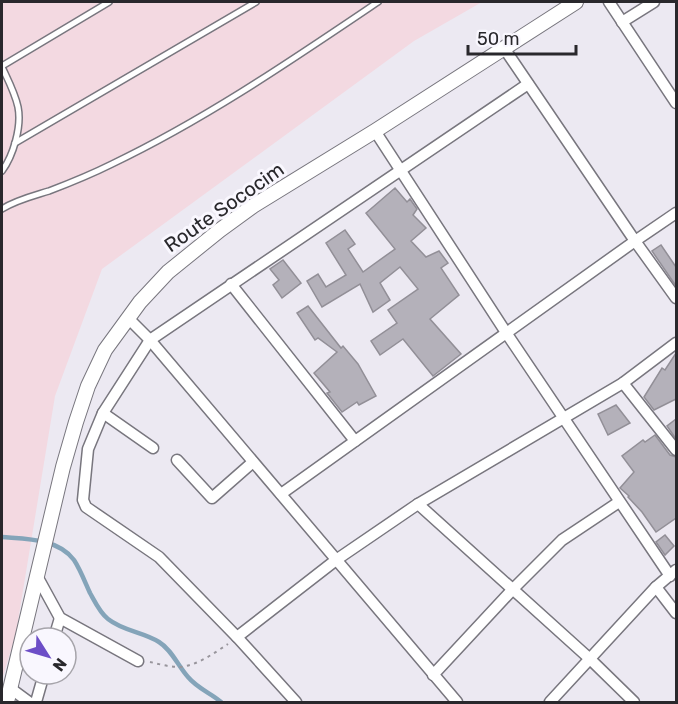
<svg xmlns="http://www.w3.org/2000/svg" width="678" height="704" viewBox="0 0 678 704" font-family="Rubik,sans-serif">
	<rect width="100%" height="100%" fill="#ece9f2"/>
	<path fill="#f3d9e1" d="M2,2H482L414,41L102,269L55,396L16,633L2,680Z"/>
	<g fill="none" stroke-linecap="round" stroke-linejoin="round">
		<path stroke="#84a4b9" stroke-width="4.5" d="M2,537C25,539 58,538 74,560C80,569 85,582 90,593C95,602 100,613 108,619C123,631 143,632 159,642C172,650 178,666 188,677C198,689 211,693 221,702"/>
	</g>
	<g fill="#b4b1ba" stroke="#928f97" stroke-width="1.5">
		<path d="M395,188L407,202L410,199L417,209L413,215L426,228L411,241L426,257L439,251L448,263L441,268L459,295L430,319L461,354L433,376L403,339L380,355L371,341L397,323L388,310L418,289L400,267L380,283L390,300L373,312L360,284L322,307L307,281L318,274L326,287L346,275L326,243L345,230L355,244L348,249L363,272L395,249L366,213Z"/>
		<path d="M661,245L676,267V286L652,251Z"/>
		<path d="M283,260L301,283L282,298L273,285L279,280L270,269Z"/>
		<path d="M308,306L341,348L343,346L358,364L376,396L359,405L357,402L342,412L327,393L330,392L314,373L337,352L318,338L315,340L297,313Z"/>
		<path d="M676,353V399L654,410L644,397L662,368L665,370Z"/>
		<path d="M616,405L630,423L608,435L598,414Z"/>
		<path d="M676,419V439L667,426Z"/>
		<path d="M655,435L670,455L676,457V518L656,532L642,512L628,497L629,496L620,488L634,472L622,456L643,440L645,442Z"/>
		<path d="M665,535L674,546L665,555L656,542Z"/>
	</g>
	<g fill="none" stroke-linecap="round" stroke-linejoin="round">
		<g stroke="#78767e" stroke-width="8">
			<g id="service">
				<path d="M2,66L109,2"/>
				<path d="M2,67C8,80 15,93 18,107C22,127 13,156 2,171"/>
				<path d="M15,143L256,2"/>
				<path d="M2,209C16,200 33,196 49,191C70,183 92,174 112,164C206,119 292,60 378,2"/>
			</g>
		</g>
		<g stroke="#78767e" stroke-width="13">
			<g id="minor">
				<path d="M609,2L676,103"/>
				<path d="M622,22L654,2"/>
				<path d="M504,48L635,241L676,298"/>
				<path d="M375,131L507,334L670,576"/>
				<path d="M231,284L355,441"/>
				<path d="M128,318L150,340L457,702"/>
				<path d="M623,383L676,450"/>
				<path d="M103,413L153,448"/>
				<path d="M177,460L212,498L253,462"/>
				<path d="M281,494L635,241L676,213"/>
				<path d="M418,504L590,659L634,702"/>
				<path d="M37,576L60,618L138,661"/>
				<path d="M656,587L676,613"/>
				<path d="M237,637L336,560L418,504L623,383L676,343"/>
				<path d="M54,638L60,618"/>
				<path d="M433,675L513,589L562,540L619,502"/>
				<path d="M10,688L29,702"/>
				<path d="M36,702L44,674"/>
				<path d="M296,702L237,637L159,557L86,507L83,500L88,449L103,413L150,340L528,84"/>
				<path d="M550,702L656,587L676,570"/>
			</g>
		</g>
		<g stroke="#78767e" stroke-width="16">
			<path id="tertiary" d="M7,702L63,467L76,422L88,386L105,350L140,302L168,272L220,230L253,206L375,131L576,2"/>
		</g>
		<path stroke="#98959c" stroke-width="2" stroke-dasharray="3 4.5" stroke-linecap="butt" d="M150,662C159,664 169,667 179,667C197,666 214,653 228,644"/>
		<use href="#service" stroke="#fff" stroke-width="5"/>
		<use href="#minor" stroke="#fff" stroke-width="10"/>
		<use href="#tertiary" stroke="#fff" stroke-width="14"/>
	</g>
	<g text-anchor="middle" stroke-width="6" stroke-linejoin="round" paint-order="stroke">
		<g font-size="20" fill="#29282c" stroke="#f9f7fe">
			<text transform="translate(224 207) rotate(-35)" y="7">Route Sococim</text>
		</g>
	</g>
	<rect width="678" height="704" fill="none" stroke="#29282c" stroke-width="6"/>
	<g transform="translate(48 656) rotate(127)"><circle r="28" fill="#f9f7fe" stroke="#a6a4aa" stroke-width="1.5"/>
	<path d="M0-4.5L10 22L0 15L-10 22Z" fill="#6d4ec7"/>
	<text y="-9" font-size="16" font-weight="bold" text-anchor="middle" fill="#29282c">N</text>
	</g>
	<path d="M468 45v9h108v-9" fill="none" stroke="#29282c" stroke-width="3"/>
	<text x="477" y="45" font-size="18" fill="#29282c" stroke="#f9f7fe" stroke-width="4.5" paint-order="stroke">50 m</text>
</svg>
